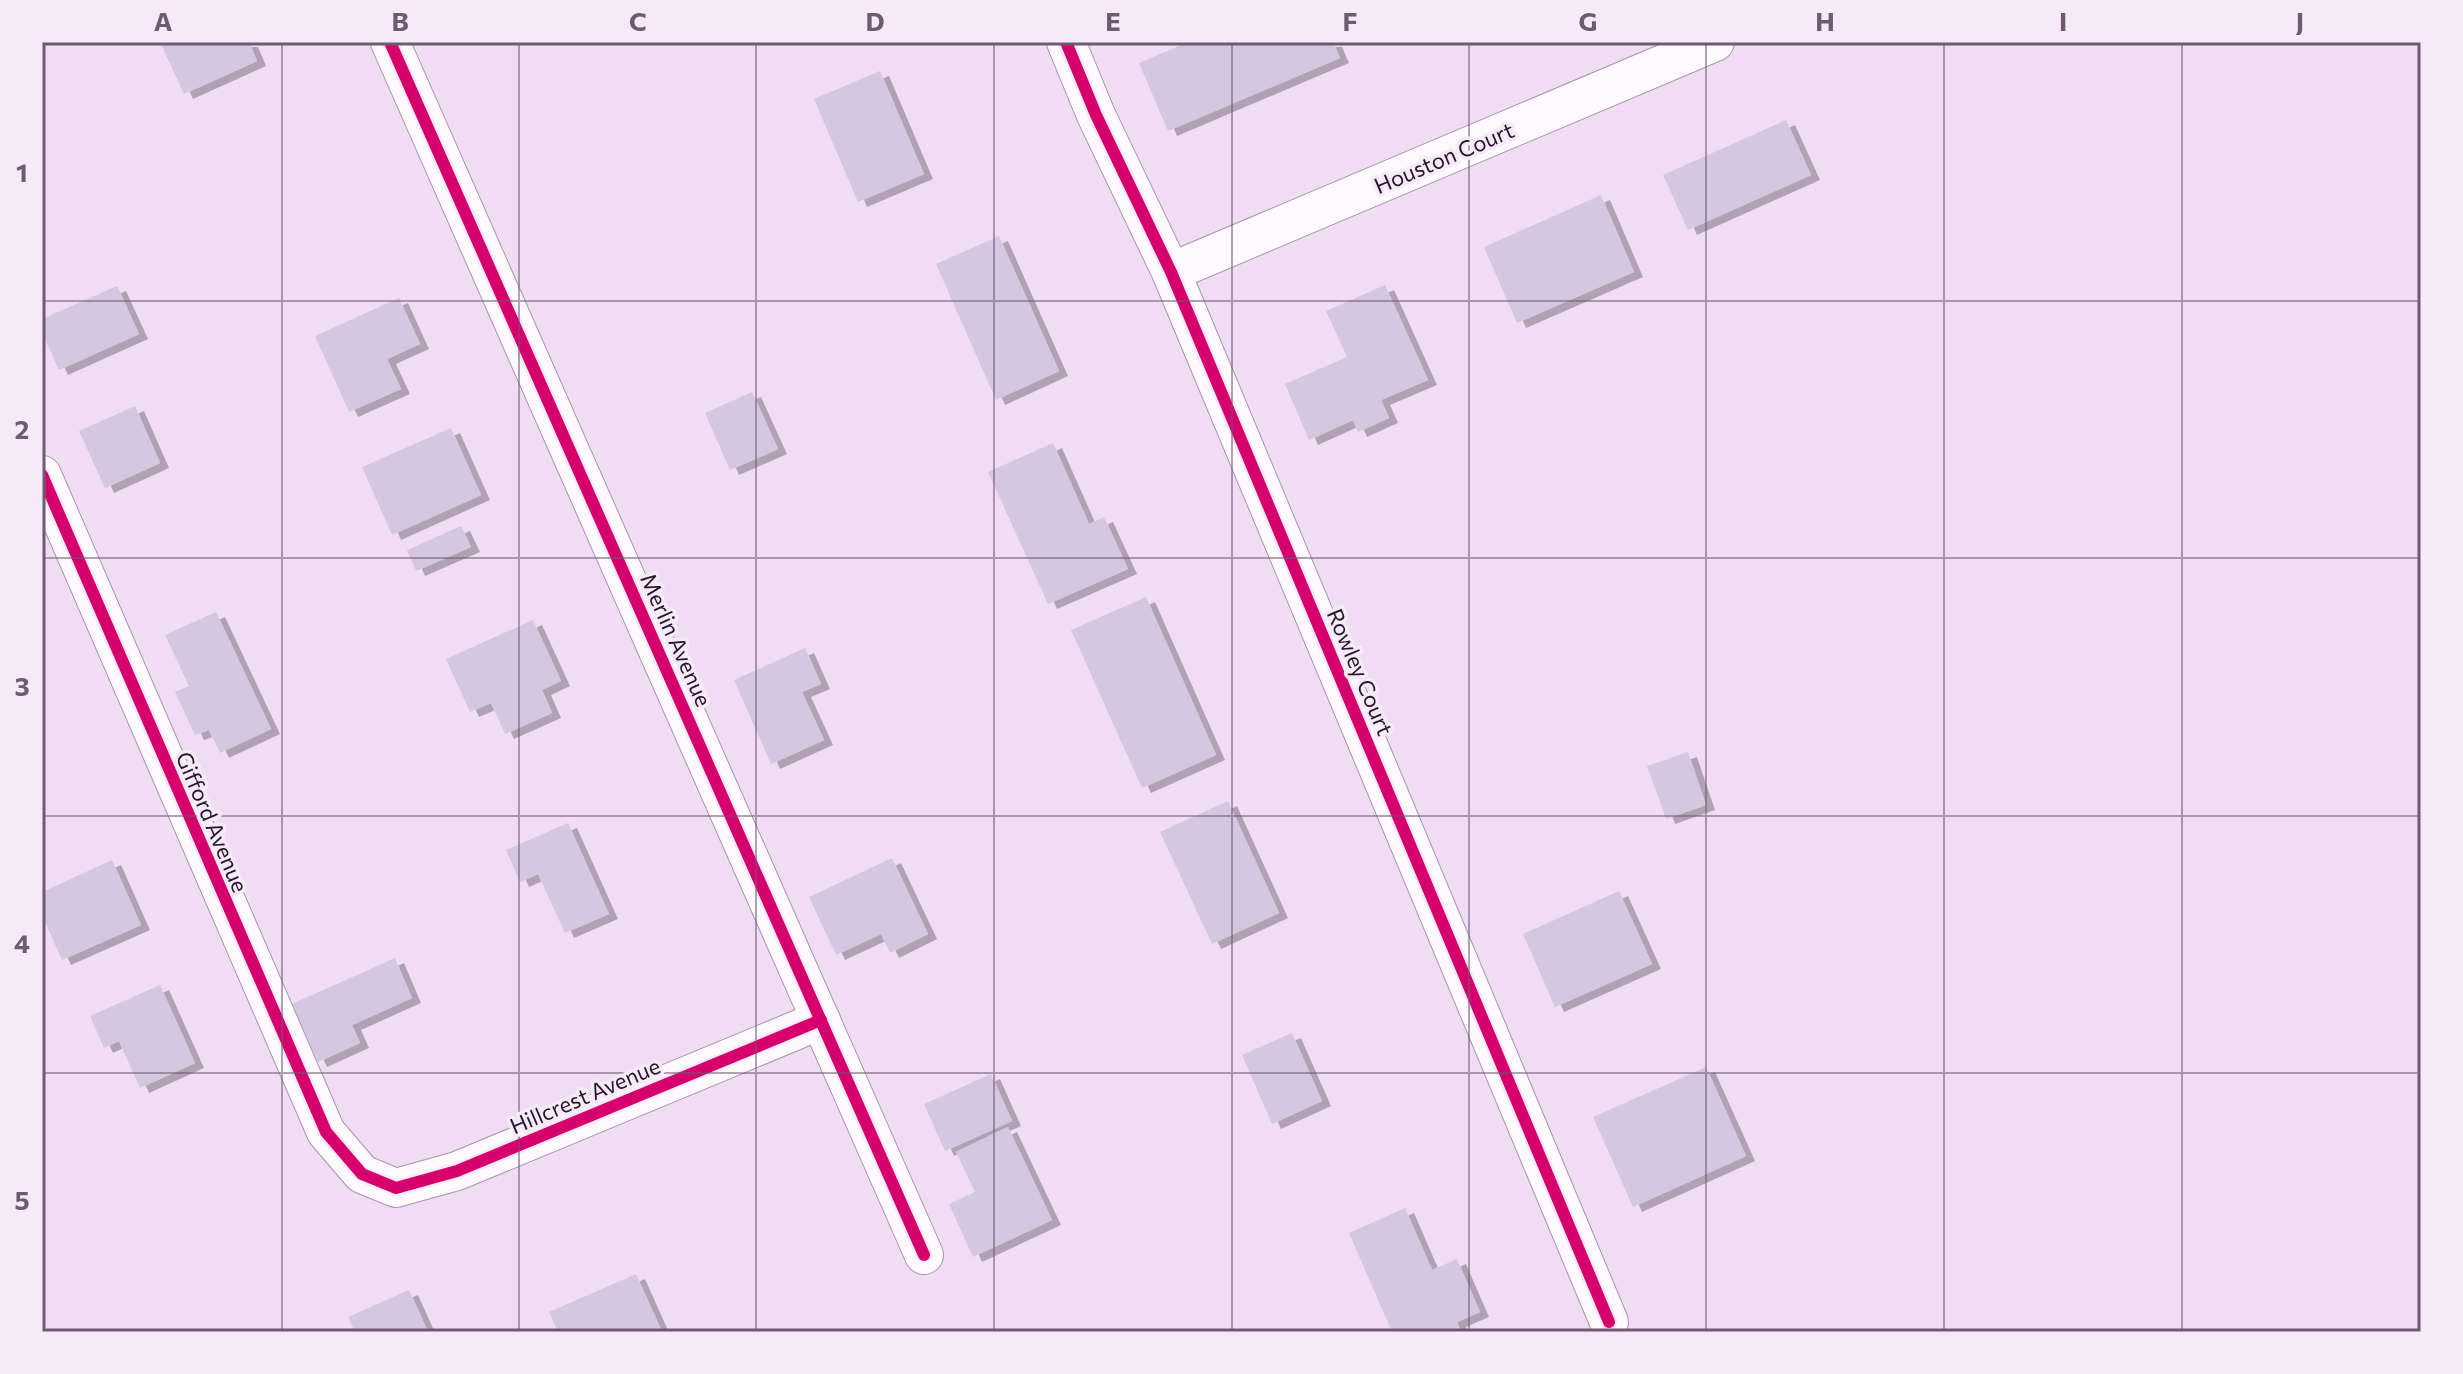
<svg xmlns="http://www.w3.org/2000/svg" width="2463" height="1374" viewBox="0 0 2463 1374" font-family="Commissioner,sans-serif">
	<defs>
		<filter id="shadow"><feDropShadow dx="9" dy="5" stdDeviation="0" flood-color="#0004"/></filter>
	</defs>
	<rect width="100%" height="100%" fill="#f0ddf3"/>
	<g fill="#d5c7e0" filter="url(#shadow)">
		<path d="M160,42H249L257,61L184,94Z"/>
		<path d="M1188,42H1333L1340,58L1168,131L1139,63Z"/>
		<path d="M880,71L924,174L858,202L814,99Z"/>
		<path d="M1786,120L1811,175L1688,230L1663,175Z"/>
		<path d="M1601,195L1634,272L1517,323L1484,247Z"/>
		<path d="M999,236L1059,371L996,400L936,264Z"/>
		<path d="M1385,285L1428,380L1381,400L1389,418L1358,432L1353,420L1309,440L1285,384L1347,357L1326,311Z"/>
		<path d="M117,286L139,334L59,370L42,333V319Z"/>
		<path d="M399,298L420,344L387,359L401,389L349,412L315,336Z"/>
		<path d="M752,392L778,449L730,470L705,413Z"/>
		<path d="M135,406L160,463L105,488L79,431Z"/>
		<path d="M451,428L481,495L392,535L362,467Z"/>
		<path d="M1053,443L1089,524L1104,517L1128,569L1048,604L988,472Z"/>
		<path d="M461,526L471,547L416,571L407,550Z"/>
		<path d="M1146,597L1216,755L1142,788L1071,630Z"/>
		<path d="M216,612L271,729L220,753L209,730L195,735L175,692L189,686L165,635Z"/>
		<path d="M533,620L561,681L542,690L552,713L505,734L491,703L470,712L446,659Z"/>
		<path d="M805,648L821,684L802,692L824,740L771,764L734,680Z"/>
		<path d="M1688,752L1706,805L1666,819L1647,766Z"/>
		<path d="M1228,801L1279,913L1212,944L1160,832Z"/>
		<path d="M568,823L609,914L565,933L538,874L520,882L506,850Z"/>
		<path d="M892,858L928,934L890,953L881,934L836,955L809,897Z"/>
		<path d="M112,860L141,925L62,960L42,915V892Z"/>
		<path d="M1619,891L1652,964L1555,1007L1523,934Z"/>
		<path d="M395,958L412,998L352,1025L360,1043L318,1062L292,1004Z"/>
		<path d="M160,985L195,1063L140,1088L119,1041L104,1048L90,1016Z"/>
		<path d="M1292,1033L1322,1101L1272,1124L1242,1055Z"/>
		<path d="M1706,1067L1746,1156L1633,1207L1593,1117Z"/>
		<path d="M991,1074L1012,1121L945,1151L924,1104Z"/>
		<path d="M1008,1127L1052,1220L973,1257L949,1204L975,1192L956,1152Z"/>
		<path d="M1405,1208L1432,1270L1457,1259L1480,1312L1457,1322L1461,1332H1392L1349,1233Z"/>
		<path d="M636,1274L662,1332H558L549,1312Z"/>
		<path d="M409,1290L428,1332H355L348,1317Z"/>
	</g>
	<g fill="none" stroke-linecap="round" stroke-linejoin="round">
		<g stroke="#a795aa" stroke-width="40">
			<g id="minor">
				<path d="M390,42L924,1255"/>
				<path d="M1066,42L1096,115L1171,272L1609,1322"/>
				<path d="M1171,272L1715,42"/>
				<path d="M42,475L326,1132L362,1174L396,1188L457,1171L821,1020"/>
			</g>
		</g>
		<use href="#minor" stroke="#fdfafd" stroke-width="38"/>
		<g stroke="#f6eaf8" stroke-width="17">
			<g id="cycleway">
				<path d="M390,42L924,1255"/>
				<path d="M1066,42L1096,115L1171,272L1609,1322"/>
				<path d="M42,475L326,1132L362,1174L396,1188L457,1171L821,1020"/>
			</g>
		</g>
		<use href="#cycleway" stroke="#d6006c" stroke-width="12"/>
	</g>
	<path fill="none" stroke="#6f5a72" stroke-width="2" stroke-opacity="0.55" d="M282,42V1332M519,42V1332M756,42V1332M994,42V1332M1232,42V1332M1469,42V1332M1706,42V1332M1944,42V1332M2182,42V1332M42,301H2421M42,558H2421M42,816H2421M42,1073H2421"/>
	<g text-anchor="middle" stroke-width="7" stroke-linejoin="round" paint-order="stroke">
		<g font-size="22" fill="#29142d" stroke="#f6eaf8">
			<text transform="translate(1444 158) rotate(-23)" y="8">Houston Court</text>
			<text transform="translate(676 640) rotate(66)" y="8">Merlin Avenue</text>
			<text transform="translate(1360 672) rotate(67)" y="8">Rowley Court</text>
			<text transform="translate(212 822) rotate(67)" y="8">Gifford Avenue</text>
			<text transform="translate(585 1096) rotate(-23)" y="8">Hillcrest Avenue</text>
		</g>
	</g>
	<rect width="2463" height="1374" fill="none" stroke="#f6eaf8" stroke-width="88"/>
	<rect x="44" y="44" width="2375" height="1286" fill="none" stroke="#6f5a72" stroke-width="3"/>
	<g font-size="26" text-anchor="middle" font-weight="bold" fill="#6f5a72">
		<text x="163" y="31">A</text>
		<text x="400" y="31">B</text>
		<text x="638" y="31">C</text>
		<text x="875" y="31">D</text>
		<text x="1113" y="31">E</text>
		<text x="1350" y="31">F</text>
		<text x="1588" y="31">G</text>
		<text x="1825" y="31">H</text>
		<text x="2063" y="31">I</text>
		<text x="2300" y="31">J</text>
		<text x="22" y="182">1</text>
		<text x="22" y="439">2</text>
		<text x="22" y="696">3</text>
		<text x="22" y="953">4</text>
		<text x="22" y="1210">5</text>
	</g>
</svg>
